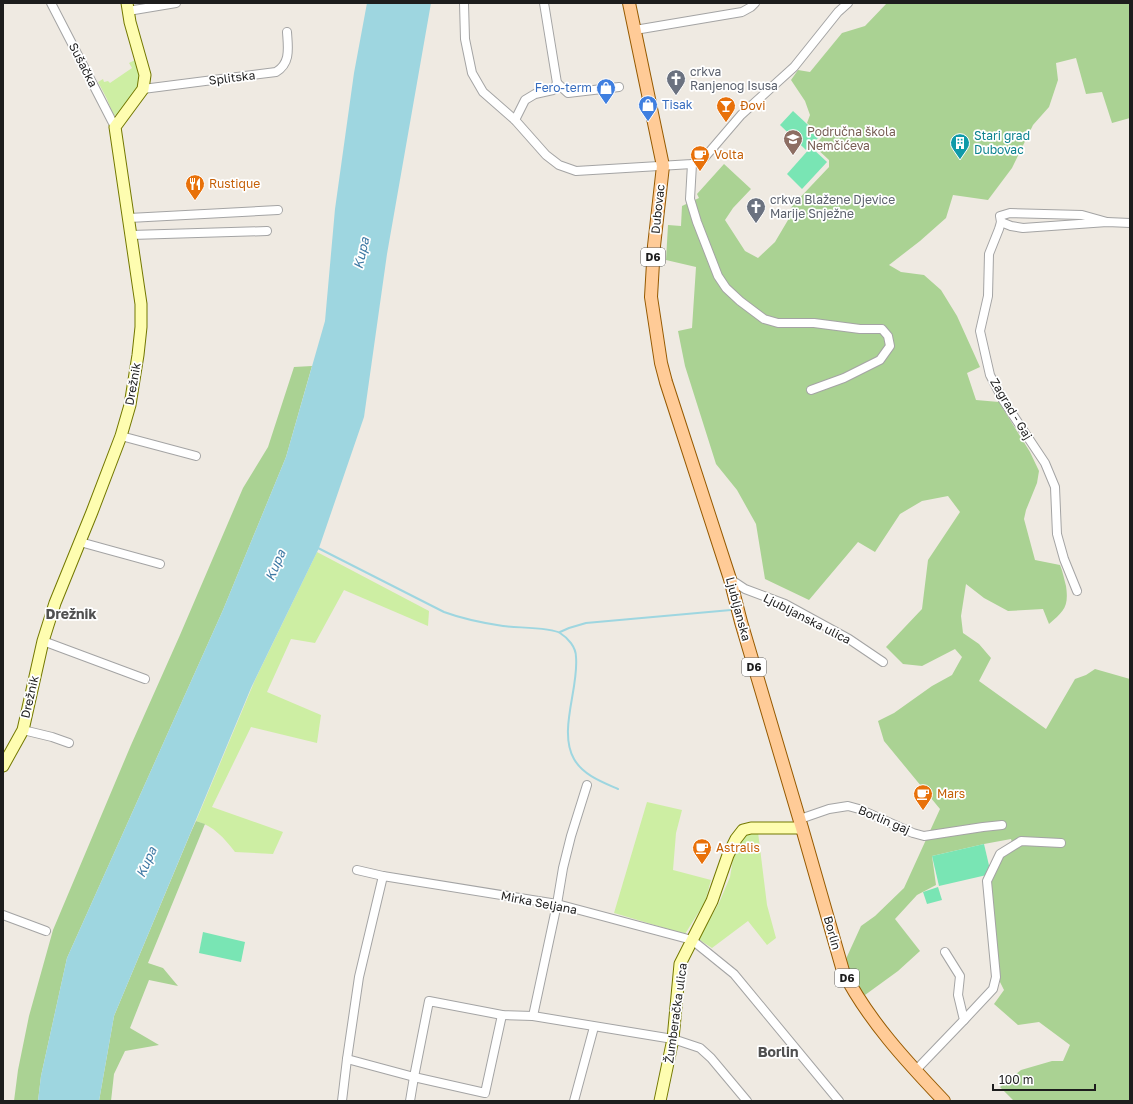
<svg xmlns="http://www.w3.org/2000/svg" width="1133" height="1104" viewBox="0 0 1133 1104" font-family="'Golos Text',sans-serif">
	<rect width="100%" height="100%" fill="#efeae2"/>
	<g fill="#cdeea3">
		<path d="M137,59C134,66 140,71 141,78C141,88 124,107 118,116L113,115L107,99L98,82L103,79L104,82L108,81L110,83L132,68L129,63Z"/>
		<path d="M317,552L429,611L428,626L344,590L315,643L291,639L267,692L321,715L317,743L251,727L212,807L283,832L273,854L235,852C224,838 214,826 196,821L255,680Z"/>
		<path d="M647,802L682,810L676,833L673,870L711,880L705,902L685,934L614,913Z"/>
		<path d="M758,832L767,905L776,938L767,945L748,921L712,948L698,939L719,903L730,877L733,859L739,842L747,833Z"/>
	</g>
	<g fill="#aad293">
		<path d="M887,3H1130V118L1112,123L1102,92L1086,94L1076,58L1056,63L1058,80L1049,107L1033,125L1012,168L988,200L953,195L946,218L920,241L889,265L901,272L924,275L941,290L957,316L980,367L967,373L976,400L999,402L1030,452L1039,471L1037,483L1026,510L1024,519L1035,560L1060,565C1063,572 1064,579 1066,586C1069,607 1064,611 1049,624L1043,609L1008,611L984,598L966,584L961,616L963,633L979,644L991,658L979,681L1046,729L1075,679L1086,675L1095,669L1130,679V1101H1014L1000,1087L1021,1070L1052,1061H1063L1070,1045L1039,1022L1018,1025L994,1004L1004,990L998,978L996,936L991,919L990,881L1000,856L1013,846L1011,839L984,844L932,856L936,885L917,895L895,919L920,951L898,971L865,995L855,983L845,961L861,926L875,916L904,888L940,809L884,741L878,721L894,713L932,686L952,675L962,657L955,649L922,666L903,664L886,647L922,609L928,560L960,512L948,496L922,501L900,514L875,552L858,542L809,600L765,579L756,524L737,490L716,464L685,366L678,331L692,328L696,267L666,260L668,225L681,226L682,206L699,198L697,194L724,164L751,189L733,208L725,220L745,251L758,258L775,242L788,220L792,206L829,167V160L814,146L822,137L807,123L810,115L805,101L791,80L798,70L810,72L842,33L865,26Z"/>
		<path d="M312,366L286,457L223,610L67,958L41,1076L38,1101H14L18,1070L29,1016L53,930L131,745L180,635L243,488L268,447L294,367Z"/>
		<path d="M196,821L205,824L148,963L163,968L178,986L149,980L130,1028L159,1045L125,1051L114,1074L111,1101H99L114,1016L191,832Z"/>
	</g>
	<g fill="#79e5b4">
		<path d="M793,111L820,136L806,150L780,125Z"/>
		<path d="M811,147L827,162L802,189L787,174Z"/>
		<path d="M984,844L991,874L939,886L932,856Z"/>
		<path d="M938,887L942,900L927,904L923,892Z"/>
		<path d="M203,932L245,942L241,962L199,953Z"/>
	</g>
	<path fill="#9ed6e0" d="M367,3H431L387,254L364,417L319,548L251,688L114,1016L99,1101H38L41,1076L67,958L223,610L286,457L325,321L335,209L354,73Z"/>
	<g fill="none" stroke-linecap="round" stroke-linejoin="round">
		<g stroke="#9ed6e0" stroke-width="2">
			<path d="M318,548L444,612C463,619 483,623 503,626C515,628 551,627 560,633C568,638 576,647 576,657C579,688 558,731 574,759C583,775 602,782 618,789"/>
			<path d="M560,632L569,628L586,623L731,610"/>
		</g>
		<g stroke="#a4a4a4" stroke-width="10">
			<g id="street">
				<path d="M51,3L115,127"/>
				<path d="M464,3L465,39L472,73L483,92L515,120L546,155L559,165L576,171L692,164L705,157L741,115L794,67L838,12L848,3"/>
				<path d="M128,11L176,3"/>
				<path d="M635,30L742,12L751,7L755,3"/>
				<path d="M557,83L568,93L619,87"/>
				<path d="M143,89L276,72C291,63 288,48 287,32"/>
				<path d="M515,120L525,100L535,94L553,90L557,83L544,3"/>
				<path d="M692,164L690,199L697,222L718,276L726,288L740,301L764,319L778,323H814L860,329H882L888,336L890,346L880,360L844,378L811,390"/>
				<path d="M129,218L278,210"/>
				<path d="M1001,222L1011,226L1023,228L1107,222L1130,223"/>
				<path d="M131,235L267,231"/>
				<path d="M121,436L196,456"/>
				<path d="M80,542L160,564"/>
				<path d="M730,579L745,589L785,604L849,639L883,662"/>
				<path d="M1077,591L1064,559L1057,534L1055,487L1045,463L1003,400L990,375L980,331L988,296L989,254L999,229L1001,222L1000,216L1010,213L1082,215L1107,222"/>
				<path d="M43,641L145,679"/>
				<path d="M23,730L52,737L69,743"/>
				<path d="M800,819L829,809L848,806L859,809L913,833L924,836L983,827L1002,825"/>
				<path d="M357,870L383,876"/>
				<path d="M3,915L46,931"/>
				<path d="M533,1016L557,904L563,868L571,836L587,785"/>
				<path d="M964,1020L993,989L996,977L987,881L1000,854L1021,841L1061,843"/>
				<path d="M347,1059L414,1077L429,1001L502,1015L533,1016L673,1039L700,1048L711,1058L747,1101"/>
				<path d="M915,1071L964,1020L958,995L960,976L945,952"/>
				<path d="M342,1101L347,1059L359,977L383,876L557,904L692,940L734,974L839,1101"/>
				<path d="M410,1101L414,1077L485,1093L502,1015"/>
				<path d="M574,1101L594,1027"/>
			</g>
		</g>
		<g stroke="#737800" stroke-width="13">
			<g id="secondary">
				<path d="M3,766L23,730L43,641L55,603L92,512L121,436L130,405L138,355L141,327V304L115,127L143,89L145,75L130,22L127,3"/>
				<path d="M660,1101L673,1039L680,964L712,901L728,855L736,839L743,830L751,828H802"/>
			</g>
		</g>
		<g stroke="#965a00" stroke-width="14">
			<path id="primary" d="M629,3L663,166L654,246L651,297L661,363L666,382L730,579L741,622L802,828L843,971C868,1020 906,1061 944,1101"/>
		</g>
		<use href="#street" stroke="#fff" stroke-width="8"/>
		<use href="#secondary" stroke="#fefdb0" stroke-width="11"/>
		<use href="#primary" stroke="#ffcb97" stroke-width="12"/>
	</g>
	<defs>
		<g id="church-pin" transform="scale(1)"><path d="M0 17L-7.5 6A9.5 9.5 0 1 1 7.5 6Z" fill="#6b7280" stroke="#fff"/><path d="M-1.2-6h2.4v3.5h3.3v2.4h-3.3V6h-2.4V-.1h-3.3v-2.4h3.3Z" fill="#fff"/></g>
		<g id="shop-pin" transform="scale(1)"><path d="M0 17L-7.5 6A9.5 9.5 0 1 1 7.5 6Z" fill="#3f7fe0" stroke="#fff"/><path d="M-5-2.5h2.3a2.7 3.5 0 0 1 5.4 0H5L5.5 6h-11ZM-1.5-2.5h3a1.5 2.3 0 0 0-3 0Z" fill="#fff"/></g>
		<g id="bar-pin" transform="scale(1)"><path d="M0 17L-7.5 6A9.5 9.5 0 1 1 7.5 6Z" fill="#e8710a" stroke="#fff"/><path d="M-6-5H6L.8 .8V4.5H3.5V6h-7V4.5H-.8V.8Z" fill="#fff"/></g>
		<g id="school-pin" transform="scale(1)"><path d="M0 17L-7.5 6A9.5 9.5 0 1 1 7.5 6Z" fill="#8d6e63" stroke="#fff"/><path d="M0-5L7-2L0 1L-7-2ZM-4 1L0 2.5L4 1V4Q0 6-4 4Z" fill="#fff"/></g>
		<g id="building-pin" transform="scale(1)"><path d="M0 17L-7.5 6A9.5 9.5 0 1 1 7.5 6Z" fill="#0f9aa8" stroke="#fff"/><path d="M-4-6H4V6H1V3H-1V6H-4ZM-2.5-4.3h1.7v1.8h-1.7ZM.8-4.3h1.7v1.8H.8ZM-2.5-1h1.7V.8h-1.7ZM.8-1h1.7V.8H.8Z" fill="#fff"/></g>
		<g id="cafe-pin" transform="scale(1)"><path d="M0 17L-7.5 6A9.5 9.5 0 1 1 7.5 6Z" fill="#e8710a" stroke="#fff"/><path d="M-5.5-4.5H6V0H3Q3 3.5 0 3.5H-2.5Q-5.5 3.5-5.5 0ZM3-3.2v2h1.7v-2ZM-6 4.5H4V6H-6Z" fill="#fff"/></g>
		<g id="restaurant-pin" transform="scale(1)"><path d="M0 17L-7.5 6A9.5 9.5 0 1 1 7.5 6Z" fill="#e8710a" stroke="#fff"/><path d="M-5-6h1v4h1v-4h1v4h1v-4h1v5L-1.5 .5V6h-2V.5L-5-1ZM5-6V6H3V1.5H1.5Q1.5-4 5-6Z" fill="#fff"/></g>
	</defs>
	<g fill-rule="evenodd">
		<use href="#church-pin" x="676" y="79"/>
		<use href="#shop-pin" x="606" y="88"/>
		<use href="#shop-pin" x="648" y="105"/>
		<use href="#bar-pin" x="726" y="106"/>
		<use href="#school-pin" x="793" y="139"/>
		<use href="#building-pin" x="960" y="143"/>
		<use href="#cafe-pin" x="700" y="155"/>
		<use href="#restaurant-pin" x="195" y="184"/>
		<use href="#church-pin" x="756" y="207"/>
		<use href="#cafe-pin" x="923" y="794"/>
		<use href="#cafe-pin" x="702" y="848"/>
	</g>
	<g text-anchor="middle" stroke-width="3.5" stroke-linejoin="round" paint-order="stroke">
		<g fill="#fff" stroke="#616161" stroke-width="1">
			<rect x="641" y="248" width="24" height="18" rx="3"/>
			<rect x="742" y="658" width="24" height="18" rx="3"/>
			<rect x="835" y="969" width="24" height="18" rx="3"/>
		</g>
		<g font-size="11" font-weight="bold" fill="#1d1d1d">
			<text x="653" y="261">D6</text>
			<text x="754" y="671">D6</text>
			<text x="847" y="982">D6</text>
		</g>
		<g font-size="12" fill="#1d1d1d" stroke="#fff">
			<text transform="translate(83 65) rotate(63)" y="4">Sušačka</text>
			<text transform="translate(232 78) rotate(-7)" y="4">Splitska</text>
			<text transform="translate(658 209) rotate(-84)" y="4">Dubovac</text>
			<text transform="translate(133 384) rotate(-80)" y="4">Drežnik</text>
			<text transform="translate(1011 409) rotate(59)" y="4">Zagrad - Gaj</text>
			<text transform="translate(738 609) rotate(75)" y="4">Ljubljanska</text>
			<text transform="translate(807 619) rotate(27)" y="4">Ljubljanska ulica</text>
			<text transform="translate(30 697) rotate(-77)" y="4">Drežnik</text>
			<text transform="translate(884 820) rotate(23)" y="4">Borlin gaj</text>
			<text transform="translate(539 903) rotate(11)" y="4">Mirka Seljana</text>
			<text transform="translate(832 933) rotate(74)" y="4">Borlin</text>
			<text transform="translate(676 1013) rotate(-82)" y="4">Žumberačka ulica</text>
		</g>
		<g font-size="12" fill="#5b616d" stroke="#fff" text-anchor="start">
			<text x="690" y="76">crkva<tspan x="690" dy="14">Ranjenog Isusa</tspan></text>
			<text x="770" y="204">crkva Blažene Djevice<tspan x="770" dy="14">Marije Snježne</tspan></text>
		</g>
		<g font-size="12" fill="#366cbe" stroke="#fff" text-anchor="end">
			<text x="592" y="92">Fero-term</text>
			<text x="662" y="109" text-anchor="start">Tisak</text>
		</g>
		<g font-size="12" fill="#c56008" stroke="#fff" text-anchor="start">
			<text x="740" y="110">Đovi</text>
			<text x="714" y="159">Volta</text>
			<text x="209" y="188">Rustique</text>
			<text x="937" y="798">Mars</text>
			<text x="716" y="852">Astralis</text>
		</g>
		<g font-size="12" fill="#785e54" stroke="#fff" text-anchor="start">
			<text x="807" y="136">Područna škola<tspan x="807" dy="14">Nemčićeva</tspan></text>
		</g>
		<g font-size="12" fill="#0d838f" stroke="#fff" text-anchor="start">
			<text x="974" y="140">Stari grad<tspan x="974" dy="14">Dubovac</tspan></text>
		</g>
		<g font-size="13" font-style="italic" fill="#3d78a3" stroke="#fff">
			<text transform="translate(361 253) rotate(-77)" y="5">Kupa</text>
			<text transform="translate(275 565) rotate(-67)" y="5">Kupa</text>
			<text transform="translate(146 862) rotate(-66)" y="5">Kupa</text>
		</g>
		<g font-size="14" font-weight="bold" fill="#505050" stroke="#fff">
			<text x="71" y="619">Drežnik</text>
			<text x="778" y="1057">Borlin</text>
		</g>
	</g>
	<rect width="1133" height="1104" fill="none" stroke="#1d1d1d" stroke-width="8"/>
	<path d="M993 1084v6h102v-6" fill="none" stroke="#1d1d1d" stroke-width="2"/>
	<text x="999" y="1084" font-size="12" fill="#1d1d1d" stroke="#ffffff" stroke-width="3" paint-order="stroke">100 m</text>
</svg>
